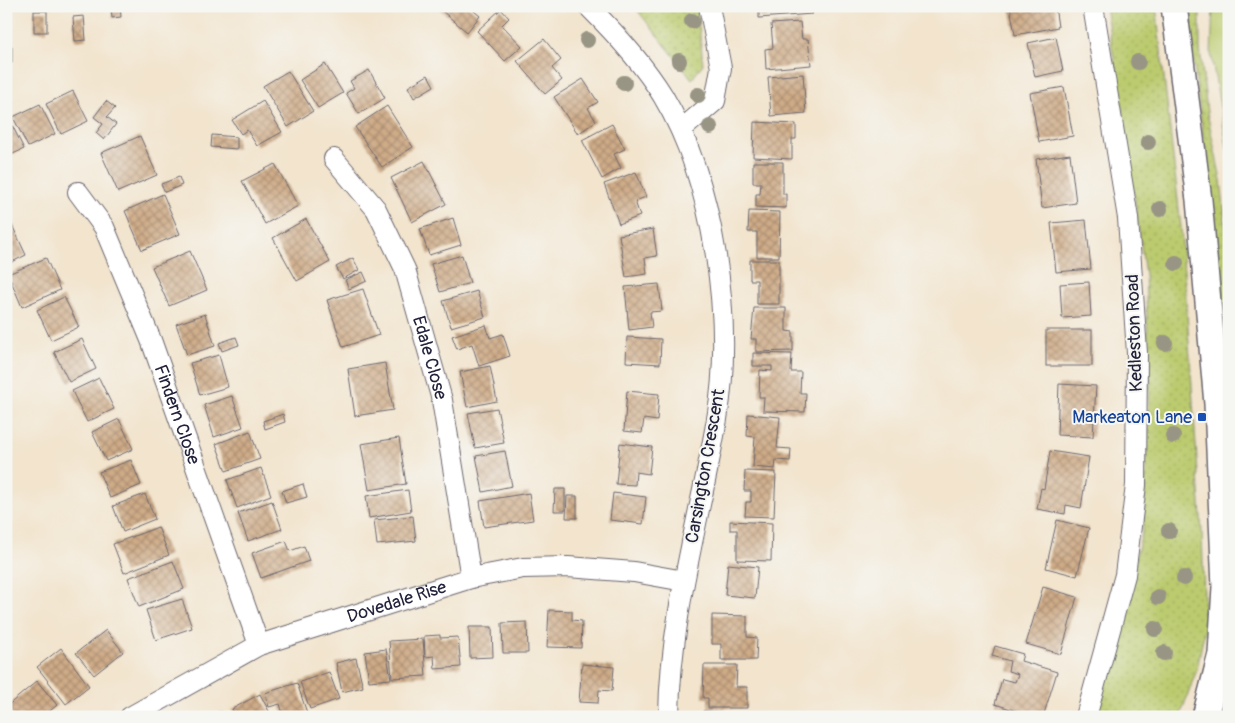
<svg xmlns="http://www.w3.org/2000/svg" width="1235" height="723" viewBox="0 0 1235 723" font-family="Pangolin,sans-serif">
	<defs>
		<pattern id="grass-dots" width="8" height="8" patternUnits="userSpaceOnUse" patternTransform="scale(1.25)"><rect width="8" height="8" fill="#bbcb6e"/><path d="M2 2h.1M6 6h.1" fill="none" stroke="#a0ae60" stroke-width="1.8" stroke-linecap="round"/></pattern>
		<pattern id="building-cross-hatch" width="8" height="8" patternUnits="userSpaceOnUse" patternTransform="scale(1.25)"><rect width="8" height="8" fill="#cfac88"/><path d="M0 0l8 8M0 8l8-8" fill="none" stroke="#a88c70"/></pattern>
	</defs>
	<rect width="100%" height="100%" fill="#f6f6f2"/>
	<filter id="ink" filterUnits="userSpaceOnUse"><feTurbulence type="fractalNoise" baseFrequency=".02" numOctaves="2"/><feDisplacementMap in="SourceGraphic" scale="10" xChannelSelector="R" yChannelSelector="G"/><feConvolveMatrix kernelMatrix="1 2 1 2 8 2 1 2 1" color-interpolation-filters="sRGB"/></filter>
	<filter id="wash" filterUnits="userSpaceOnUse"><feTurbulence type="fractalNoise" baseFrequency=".0096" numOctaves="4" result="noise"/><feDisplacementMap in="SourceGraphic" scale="20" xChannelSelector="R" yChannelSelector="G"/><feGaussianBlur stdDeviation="1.12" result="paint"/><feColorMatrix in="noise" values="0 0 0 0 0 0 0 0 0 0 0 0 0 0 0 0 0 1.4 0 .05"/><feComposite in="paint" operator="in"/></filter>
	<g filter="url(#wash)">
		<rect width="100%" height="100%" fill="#f2e4cd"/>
		<g fill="url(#grass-dots)" stroke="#6e7654">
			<path d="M634,6H697L703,64L692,79Z"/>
			<path d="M1105,6H1156L1181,227L1202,532L1205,628L1197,669L1180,717H1096L1143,529L1150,385L1145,275L1123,112Z"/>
			<path d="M1191,6H1200V48L1207,112L1221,180L1228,247L1229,308H1226L1227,317H1229V366L1213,213L1192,50Z"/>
		</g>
		<path fill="#bbcb6e" stroke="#6e7654" d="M1213,6H1229V158L1211,54Z"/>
		<g id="blocks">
			<g fill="url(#building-cross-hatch)">
				<path d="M111,6H120L121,17L112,18Z"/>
				<path d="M436,6H468L480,16L467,32Z"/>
				<path d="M759,6H812V14L759,18Z"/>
				<path d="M1010,6H1055L1058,27L1015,35Z"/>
				<path d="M501,9L509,18L502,25L522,46L505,61L477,31Z"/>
				<rect x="34" y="11" width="13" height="21"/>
				<path d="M84,16L86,40L75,41L73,17Z"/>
				<path d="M800,22L802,39H808L811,65L766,69L765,49L773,48L771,24Z"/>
				<path d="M1056,37L1063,71L1035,77L1028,43Z"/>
				<path d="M544,39L561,60L552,68L562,80L545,94L517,61Z"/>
				<path d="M6,46H12V63L6,64Z"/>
				<path d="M325,64L343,93L318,108L300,80Z"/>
				<path d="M369,70L385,98L359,114L346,93L354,88L350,81Z"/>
				<path d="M288,71L313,111L288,127L263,86Z"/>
				<path d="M803,74L806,113L771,116L768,77Z"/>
				<path d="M428,75L434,86L414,98L408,87Z"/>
				<path d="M583,79L598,102L588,108L596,121L578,134L554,97Z"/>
				<path d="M1064,87L1073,136L1039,142L1030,93Z"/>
				<path d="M73,91L88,121L61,134L46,104Z"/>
				<path d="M106,101L115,108L107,117L116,124L104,140L96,133L103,124L94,117Z"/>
				<path d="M263,101L282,132L257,146L247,130L241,134L232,120Z"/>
				<path d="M40,104L55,134L28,147L13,117Z"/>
				<path d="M387,106L413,147L382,167L355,127Z"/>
				<path d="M9,119L24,149L6,157V120Z"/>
				<path d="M754,122L796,124V139H792V159L753,157Z"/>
				<path d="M612,124L625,149L614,154L621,168L602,179L582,140Z"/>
				<path d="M212,135L237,137V149L211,147Z"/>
				<path d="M140,136L157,175L118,192L101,153Z"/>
				<path d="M1070,154L1076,203L1042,208L1036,159Z"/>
				<path d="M424,161L446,204L412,222L391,178Z"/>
				<path d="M753,162H783V194H786V208L756,207V194H760L761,183H753Z"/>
				<path d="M275,164L298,206L265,224L242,181Z"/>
				<path d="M636,172L646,197L635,201L640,216L619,224L604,184Z"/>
				<path d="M179,177L182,185L165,192L161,184Z"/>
				<path d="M163,194L180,234L142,250L125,211Z"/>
				<path d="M749,211L780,212L779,257H757V232H748Z"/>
				<path d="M453,218L461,245L429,255L420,229Z"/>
				<path d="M306,219L330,262L297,281L273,238Z"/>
				<path d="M1086,220L1091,269L1056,272L1051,223Z"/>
				<path d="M12,225L26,255L6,265V228Z"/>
				<path d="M653,229L657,256L645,258L647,274L626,277L619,235Z"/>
				<path d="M190,251L207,290L169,306L152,267Z"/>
				<path d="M462,255L470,283L440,292L431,264Z"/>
				<path d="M46,258L60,290L22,307L8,274Z"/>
				<path d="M353,258L359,270L343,279L336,267Z"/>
				<path d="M750,260H779V304H757V280H750Z"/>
				<path d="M363,272L367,281L349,289L345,280Z"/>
				<path d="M1089,282L1091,316L1062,318L1060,284Z"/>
				<path d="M659,284L662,311L650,312L652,327L629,330L625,287Z"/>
				<path d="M363,289L379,335L343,347L327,300Z"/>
				<path d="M477,291L485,317L451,327L443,301Z"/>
				<path d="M64,297L79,327L51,340L37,310Z"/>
				<path d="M754,308H786V331L793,332V351L756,352V339H751Z"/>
				<path d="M205,314L215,346L187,355L176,324Z"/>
				<path d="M486,325L490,338L503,334L510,356L479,366L472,344L457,349L452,336Z"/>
				<rect x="1046" y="330" width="46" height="36"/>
				<path d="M236,337L239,345L222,351L219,343Z"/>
				<path d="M627,337L661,339L660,364L626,362Z"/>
				<path d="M82,339L96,369L69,382L54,352Z"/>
				<path d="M753,353L792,354L791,372H801L800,393H806L805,412L763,411L764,397H759L760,370L772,371V366H753Z"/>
				<path d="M219,355L228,387L200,395L190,363Z"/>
				<path d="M385,363L393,410L355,416L348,369Z"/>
				<path d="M490,366L497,401L467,407L460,372Z"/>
				<path d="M99,378L114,409L87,422L72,391Z"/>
				<path d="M1059,384L1096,386L1093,437L1057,435Z"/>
				<path d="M627,391L659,394L657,421L644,419L642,433L624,431Z"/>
				<path d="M232,396L243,427L214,437L204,405Z"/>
				<path d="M497,408L504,443L475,448L468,413Z"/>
				<path d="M283,414L285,422L265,429L263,421Z"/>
				<path d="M748,414L780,417L777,448L791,449L790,461L776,460L775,469L753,467L755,437L747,436Z"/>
				<path d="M119,419L133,449L106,461L92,432Z"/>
				<path d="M250,431L260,459L226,471L216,444Z"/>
				<path d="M399,438L406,484L369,490L361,444Z"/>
				<path d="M620,443L652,447L649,474L636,472L635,485L616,484Z"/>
				<path d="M505,451L512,486L483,492L476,456Z"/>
				<path d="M1050,451L1089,457L1081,508L1066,505L1065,514L1037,509L1041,488L1044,489Z"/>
				<path d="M131,460L141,485L110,498L99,472Z"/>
				<path d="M261,468L271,495L237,508L227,480Z"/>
				<path d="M745,471L776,472L774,517L745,516L746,502H751V491H744Z"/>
				<path d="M303,484L307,497L286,503L282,491Z"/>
				<path d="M555,489H565V511H554Z"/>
				<path d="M408,490L411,511L369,518L366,496Z"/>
				<path d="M529,493L533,520L484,527L480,501Z"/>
				<path d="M613,493L646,497L643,524L610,520Z"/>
				<path d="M145,494L155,519L123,532L113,506Z"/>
				<path d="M567,496H577V518H566Z"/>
				<path d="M272,501L282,529L248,541L238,513Z"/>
				<path d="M413,516L416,541L377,545L374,520Z"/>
				<path d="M1057,520L1089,528L1077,576L1046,568Z"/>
				<path d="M730,521L772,523L771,561L737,560V530H730Z"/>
				<path d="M158,527L169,555L124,573L113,544Z"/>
				<path d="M286,541L290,551L304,546L309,561L261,578L252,553Z"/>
				<path d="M173,561L184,589L139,607L128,578Z"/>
				<path d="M728,564L758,567L755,598L725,595Z"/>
				<path d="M1043,587L1077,597L1061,654L1026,644Z"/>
				<path d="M182,599L192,628L156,640L146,610Z"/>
				<path d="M549,610L572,611V620L582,621L581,648L547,647Z"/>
				<path d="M712,615L747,616V637L757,638L756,660H721V644H712Z"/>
				<path d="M527,622L528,653H503L502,623Z"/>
				<path d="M469,627H492L493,657L470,658Z"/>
				<path d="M106,630L123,652L94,675L76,653Z"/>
				<path d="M440,635V638L458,637L461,667L435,669L434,656L425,657L424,636Z"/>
				<path d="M423,639L426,676L392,678L389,641Z"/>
				<path d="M995,646L1023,654L1021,661L1057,672L1043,717H1035L995,704L1002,679L1015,682L1018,674L1008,671L1010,661L992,656Z"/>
				<path d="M61,648L89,686L66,704L37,667Z"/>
				<path d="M386,649L391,679L369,681L365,652Z"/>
				<path d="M356,658L363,687L342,692L336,663Z"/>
				<path d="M582,664L614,667L612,691L599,690L598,703L579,702Z"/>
				<path d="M704,665H737L736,687H747V708H708V698H703Z"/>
				<path d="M329,672L339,699L310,709L300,682Z"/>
				<path d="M37,681L57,705L43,717H14L6,707Z"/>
				<path d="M297,683L307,713L296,717H284L280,704L269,707L265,693Z"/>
				<path d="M260,694L271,715L266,717H236L232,709Z"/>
				<path d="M703,711L730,713L729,717H703Z"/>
				<path d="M222,712L225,717H214Z"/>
			</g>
		</g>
	</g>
	<g filter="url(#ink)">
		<use href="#blocks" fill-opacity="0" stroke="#6b666e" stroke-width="1"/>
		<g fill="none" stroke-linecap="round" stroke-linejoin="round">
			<g stroke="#6b666e" stroke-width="22">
				<g id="minor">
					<path d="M588,6C615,33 643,63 663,96C714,181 734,321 717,419C700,518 670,615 669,717"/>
					<path d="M681,130L715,101L721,68L709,6"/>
					<path id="s1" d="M334,159L376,209L405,269L442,400L471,578"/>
					<path id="s2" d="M78,192L104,227L151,340L259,645"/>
					<path id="s3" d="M130,717L259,645L471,578L523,568L568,567L634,572L684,581"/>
					<path d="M1086,717L1125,575L1136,485L1137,353L1128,218L1093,6"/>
				</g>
			</g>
			<g stroke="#6b666e" stroke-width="28">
				<path id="tertiary" d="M1174,6L1199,200L1217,404L1225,587L1221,654L1205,717"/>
			</g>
			<use href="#minor" stroke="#fff" stroke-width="20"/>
			<use href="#tertiary" stroke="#fff" stroke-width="25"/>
		</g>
		<g fill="#999585">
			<circle cx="692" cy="21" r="8"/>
			<circle cx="587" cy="40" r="8"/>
			<circle cx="679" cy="61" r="8"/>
			<circle cx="1138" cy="62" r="8"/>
			<circle cx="624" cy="83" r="8"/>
			<circle cx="698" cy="95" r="8"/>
			<circle cx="710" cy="127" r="8"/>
			<circle cx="1148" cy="142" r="8"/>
			<circle cx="1160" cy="209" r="8"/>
			<circle cx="1176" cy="263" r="8"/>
			<circle cx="1165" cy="343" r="8"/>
			<circle cx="1173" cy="436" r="8"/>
			<circle cx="1169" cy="531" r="8"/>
			<circle cx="1184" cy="578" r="8"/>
			<circle cx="1158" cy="597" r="8"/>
			<circle cx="1155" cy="629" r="8"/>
			<circle cx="1164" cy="653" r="8"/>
		</g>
	</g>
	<rect fill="#1a4fb4" stroke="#f6f6f2" stroke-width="2" x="1197" y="412" width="10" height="10" rx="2.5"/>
	<g text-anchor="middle" stroke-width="4" stroke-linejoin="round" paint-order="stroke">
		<g font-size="18" fill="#22223b" stroke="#f6f6f2">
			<text transform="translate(1134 333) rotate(-92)" y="6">Kedleston Road</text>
			<text dy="6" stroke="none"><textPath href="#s1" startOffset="224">Edale Close</textPath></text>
			<text dy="6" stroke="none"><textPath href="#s2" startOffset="245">Findern Close</textPath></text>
			<text transform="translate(705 466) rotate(-80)" y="6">Carsington Crescent</text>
			<text dy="6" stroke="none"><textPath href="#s3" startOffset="292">Dovedale Rise</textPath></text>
		</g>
		<g font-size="18" fill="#164399" stroke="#f6f6f2" text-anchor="end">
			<text x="1192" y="423">Markeaton Lane</text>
		</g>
	</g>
	<rect width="1235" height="723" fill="none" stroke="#f6f6f2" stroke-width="25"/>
</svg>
